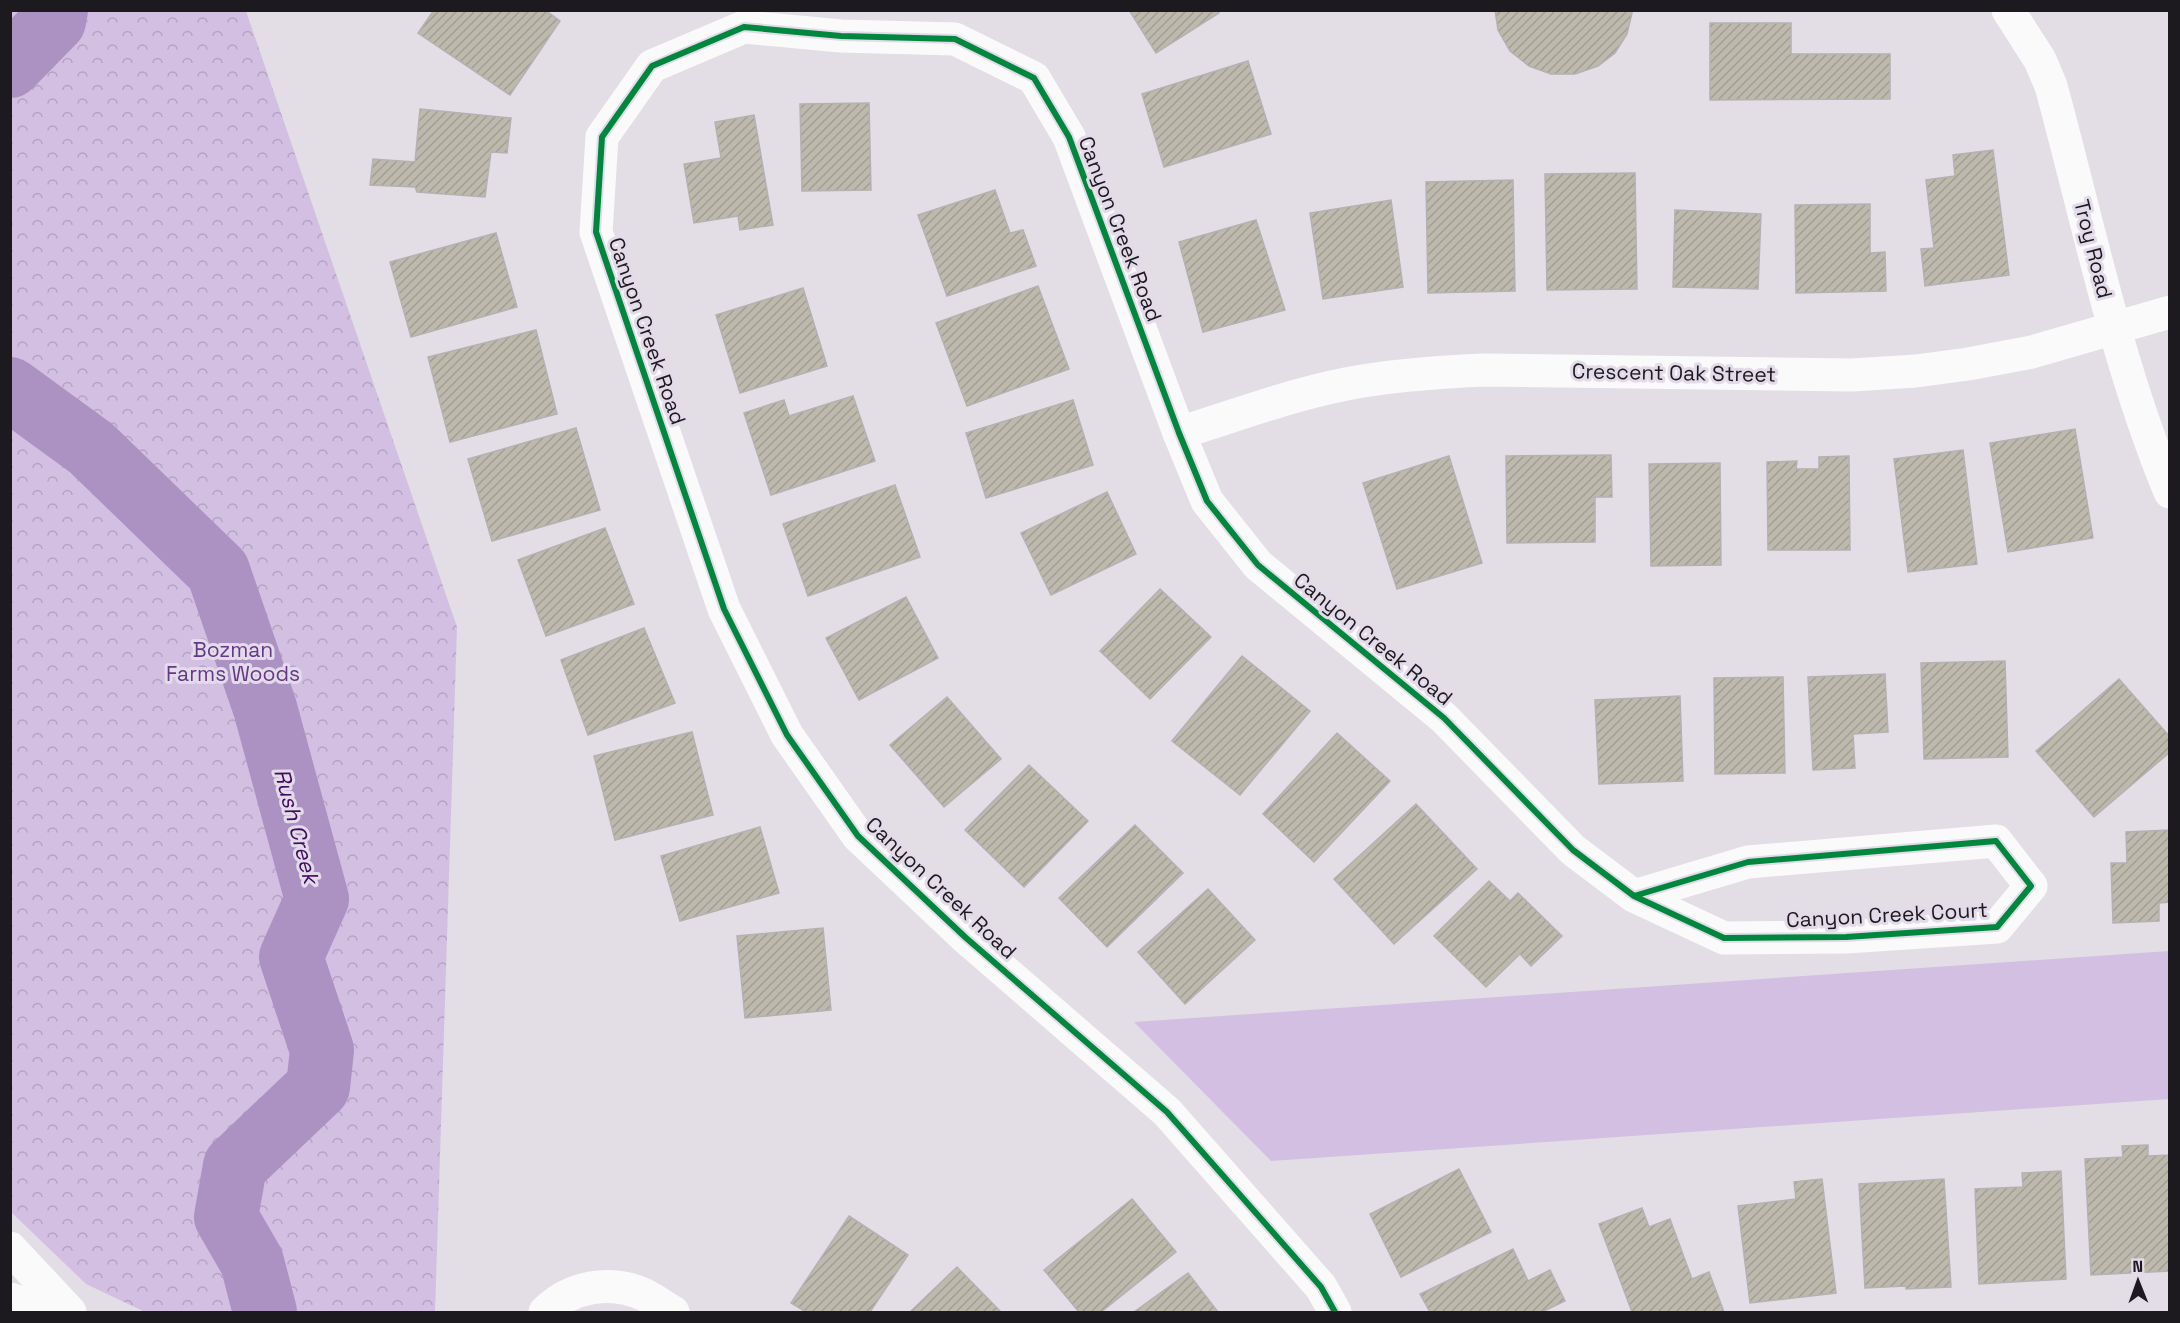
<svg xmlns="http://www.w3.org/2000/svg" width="2180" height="1323" viewBox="0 0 2180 1323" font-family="'Space Grotesk',sans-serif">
	<defs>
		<pattern id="forest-crowns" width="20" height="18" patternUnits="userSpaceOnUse" patternTransform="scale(1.5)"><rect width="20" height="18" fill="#d2bfe2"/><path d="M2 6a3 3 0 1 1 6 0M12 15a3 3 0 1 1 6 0" fill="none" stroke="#b4a4c1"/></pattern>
		<pattern id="building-hatch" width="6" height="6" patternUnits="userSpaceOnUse" patternTransform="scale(1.5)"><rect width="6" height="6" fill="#bdb9ad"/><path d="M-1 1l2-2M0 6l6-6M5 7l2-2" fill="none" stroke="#a29e94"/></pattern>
	</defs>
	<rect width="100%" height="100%" fill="#e3dee6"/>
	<path fill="#d2bfe2" d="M2169,951V1099L1271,1161L1134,1022Z"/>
	<path fill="url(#forest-crowns)" d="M10,11H246L457,627L435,1312H145L86,1284L11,1212Z"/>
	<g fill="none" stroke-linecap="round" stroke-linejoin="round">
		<g stroke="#ac92c2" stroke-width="64">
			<path d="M10,66L54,21L56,10"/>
			<path d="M10,389L91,448L218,571L265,708L317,899L291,957L322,1050L318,1087L235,1166L226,1217L252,1262L265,1312"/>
		</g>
	</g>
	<g fill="url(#building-hatch)" stroke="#b4b1b2" stroke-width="1.5">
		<path d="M434,10H545L560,21L510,95L418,33Z"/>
		<path d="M1129,10H1218L1219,13L1156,53Z"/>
		<path d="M1495,10H1632V13L1627,34L1615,53L1598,66L1575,74H1551L1529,66L1510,51L1498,30Z"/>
		<path d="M1710,23H1791V54H1890V99L1710,100Z"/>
		<path d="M1248,61L1271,134L1164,167L1142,94Z"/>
		<path d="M869,103L871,190L802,191L800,104Z"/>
		<path d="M420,109L511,118L507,153L491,152L485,197L417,192L415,187L370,185L373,159L415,162Z"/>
		<path d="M754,115L773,225L740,230L738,216L694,223L684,164L721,158L715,122Z"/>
		<path d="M1993,150L2009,275L1925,286L1921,249L1934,248L1926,180L1955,176L1953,155Z"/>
		<path d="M1635,173L1637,289L1547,290L1545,174Z"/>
		<path d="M1513,180L1515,291L1428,293L1426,182Z"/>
		<path d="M995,190L1010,233L1023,230L1036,266L947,296L918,215Z"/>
		<path d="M1391,200L1403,287L1323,299L1310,213Z"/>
		<path d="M1870,204V253L1885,252L1886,291L1796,293L1795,205Z"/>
		<path d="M1675,210L1761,214L1758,289L1673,287Z"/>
		<path d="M1256,220L1285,310L1203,332L1179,242Z"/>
		<path d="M496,233L517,307L411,337L390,262Z"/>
		<path d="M1038,286L1069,369L967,406L936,323Z"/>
		<path d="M803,288L827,366L740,393L716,315Z"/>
		<path d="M536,330L557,414L450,442L428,357Z"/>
		<path d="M853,396L875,461L771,495L744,413L784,400L789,416Z"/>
		<path d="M1073,400L1093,465L986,498L966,433Z"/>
		<path d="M576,428L600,510L492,541L468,459Z"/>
		<path d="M2075,429L2093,538L2008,552L1990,443Z"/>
		<path d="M1963,450L1977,564L1908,572L1894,459Z"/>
		<path d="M1611,455L1612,497H1595V542L1507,543L1506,456Z"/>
		<path d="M1449,456L1482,563L1397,589L1363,483Z"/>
		<path d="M1849,456L1850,550H1768L1767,462L1797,461L1796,469H1819V457Z"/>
		<path d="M1720,463L1721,565L1651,566L1649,464Z"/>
		<path d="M895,485L920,557L808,596L783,524Z"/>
		<path d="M1107,492L1136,554L1051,595L1021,533Z"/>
		<path d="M605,528L634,604L546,636L518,560Z"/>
		<path d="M1160,589L1211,637L1150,699L1100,651Z"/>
		<path d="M906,597L938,658L859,700L826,638Z"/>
		<path d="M644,628L675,703L588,735L561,660Z"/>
		<path d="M1242,656L1310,711L1240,795L1172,741Z"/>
		<path d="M2005,661L2008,757L1924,759L1921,663Z"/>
		<path d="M1885,674L1888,732L1853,734L1855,768L1813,770L1808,677Z"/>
		<path d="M1783,677L1785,773L1715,774L1714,678Z"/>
		<path d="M2119,679L2170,737V752L2094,817L2036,751Z"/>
		<path d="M1680,696L1683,781L1599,784L1595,700Z"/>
		<path d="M947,697L1001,759L944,807L890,745Z"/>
		<path d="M692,732L713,815L615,840L594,756Z"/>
		<path d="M1337,733L1390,781L1314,862L1263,814Z"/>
		<path d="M1029,765L1088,821L1024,887L965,830Z"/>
		<path d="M1416,804L1477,869L1394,944L1334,879Z"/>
		<path d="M1135,825L1183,873L1107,947L1059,898Z"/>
		<path d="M760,827L779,893L680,921L661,856Z"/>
		<path d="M2170,830V902L2159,903V921L2113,923L2111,863H2127L2126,832Z"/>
		<path d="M1489,881L1510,901L1518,893L1562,936L1531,966L1520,954L1486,987L1434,936Z"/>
		<path d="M1208,889L1255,940L1185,1004L1138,952Z"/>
		<path d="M823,928L831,1010L745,1018L737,936Z"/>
		<path d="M2148,1145V1156L2170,1155V1271L2091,1275L2085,1159L2123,1157L2122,1146Z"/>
		<path d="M1459,1169L1491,1232L1401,1277L1370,1214Z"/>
		<path d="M2061,1171L2066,1279L1979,1284L1975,1189L2023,1187L2022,1173Z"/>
		<path d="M1822,1179L1836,1293L1750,1303L1738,1206L1796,1199L1794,1182Z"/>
		<path d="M1944,1179L1951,1287L1906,1289V1286L1865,1288L1859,1184Z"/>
		<path d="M1132,1199L1176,1252L1101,1312H1079L1044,1270Z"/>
		<path d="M1642,1208L1649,1227L1670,1219L1692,1279L1709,1272L1724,1312H1632L1599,1224Z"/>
		<path d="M849,1216L908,1255L870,1312H806L791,1303Z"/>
		<path d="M1513,1249L1528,1281L1550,1270L1565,1301L1542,1312H1430L1420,1294Z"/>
		<path d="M957,1267L1001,1312H910Z"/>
		<path d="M1188,1273L1218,1312H1134Z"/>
	</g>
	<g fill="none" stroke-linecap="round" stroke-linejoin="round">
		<g stroke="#fbfafb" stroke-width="33">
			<path d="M1179,433C1234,416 1290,395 1346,384C1392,375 1438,372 1484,370L1852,375L1916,371L1968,364L2032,352L2170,312"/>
			<path d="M545,1312C571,1286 611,1279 645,1295C655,1300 664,1307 673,1312"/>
			<path d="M1335,1312L1321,1287L1167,1112L965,937L858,836L787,735L724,609L596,232L602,137L652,66L744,27L841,36L955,39L1034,78L1069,137L1179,433L1207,501L1258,565L1444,718L1573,850L1634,896L1724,938L1846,937L1997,927L2031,886L1996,841L1748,862L1634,896"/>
		</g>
		<g stroke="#fbfafb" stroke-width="33">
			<path d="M2008,10L2040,60L2051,86C2088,222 2116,361 2170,492"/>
			<path d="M10,1248L70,1312"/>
			<path d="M10,1299L49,1312"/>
		</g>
		<g stroke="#e3dbea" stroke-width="10">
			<path id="cycleway" d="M1335,1312L1321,1287L1167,1112L965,937L858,836L787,735L724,609L596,232L602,137L652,66L744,27L841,36L955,39L1034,78L1069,137L1179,433L1207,501L1258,565L1444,718L1573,850L1634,896L1724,938L1846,937L1997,927L2031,886L1996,841L1748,862L1634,896"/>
		</g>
		<use href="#cycleway" stroke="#00873e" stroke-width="6"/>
	</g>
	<g text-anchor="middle" stroke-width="6" stroke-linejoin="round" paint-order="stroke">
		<g font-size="21" fill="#1d1a1f" stroke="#e3dbea">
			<text transform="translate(1120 229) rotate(69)" y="7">Canyon Creek Road</text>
			<text transform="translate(2093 249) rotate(76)" y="7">Troy Road</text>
			<text transform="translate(647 331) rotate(71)" y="7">Canyon Creek Road</text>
			<text transform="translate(1674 373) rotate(1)" y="7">Crescent Oak Street</text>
			<text transform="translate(1373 639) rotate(39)" y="7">Canyon Creek Road</text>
			<text transform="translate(941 888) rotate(43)" y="7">Canyon Creek Road</text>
			<text transform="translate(1887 915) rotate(-3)" y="7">Canyon Creek Court</text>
		</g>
		<g font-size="21" fill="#663787" stroke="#e3dbea">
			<text x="233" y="657">Bozman<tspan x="233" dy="24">Farms Woods</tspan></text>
		</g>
		<g font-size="22" font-style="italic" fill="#3f0b5c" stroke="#e3dbea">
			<text transform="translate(297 826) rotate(75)" y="8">Rush Creek</text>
		</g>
	</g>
	<rect width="2180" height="1323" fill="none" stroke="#1d1a1f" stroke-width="24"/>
	<g transform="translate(2138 1281) rotate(359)" stroke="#e3dbea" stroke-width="4.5" paint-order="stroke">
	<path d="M0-4.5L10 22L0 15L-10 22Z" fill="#1d1a1f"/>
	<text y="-9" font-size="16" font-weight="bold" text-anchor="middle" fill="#1d1a1f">N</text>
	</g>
</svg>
